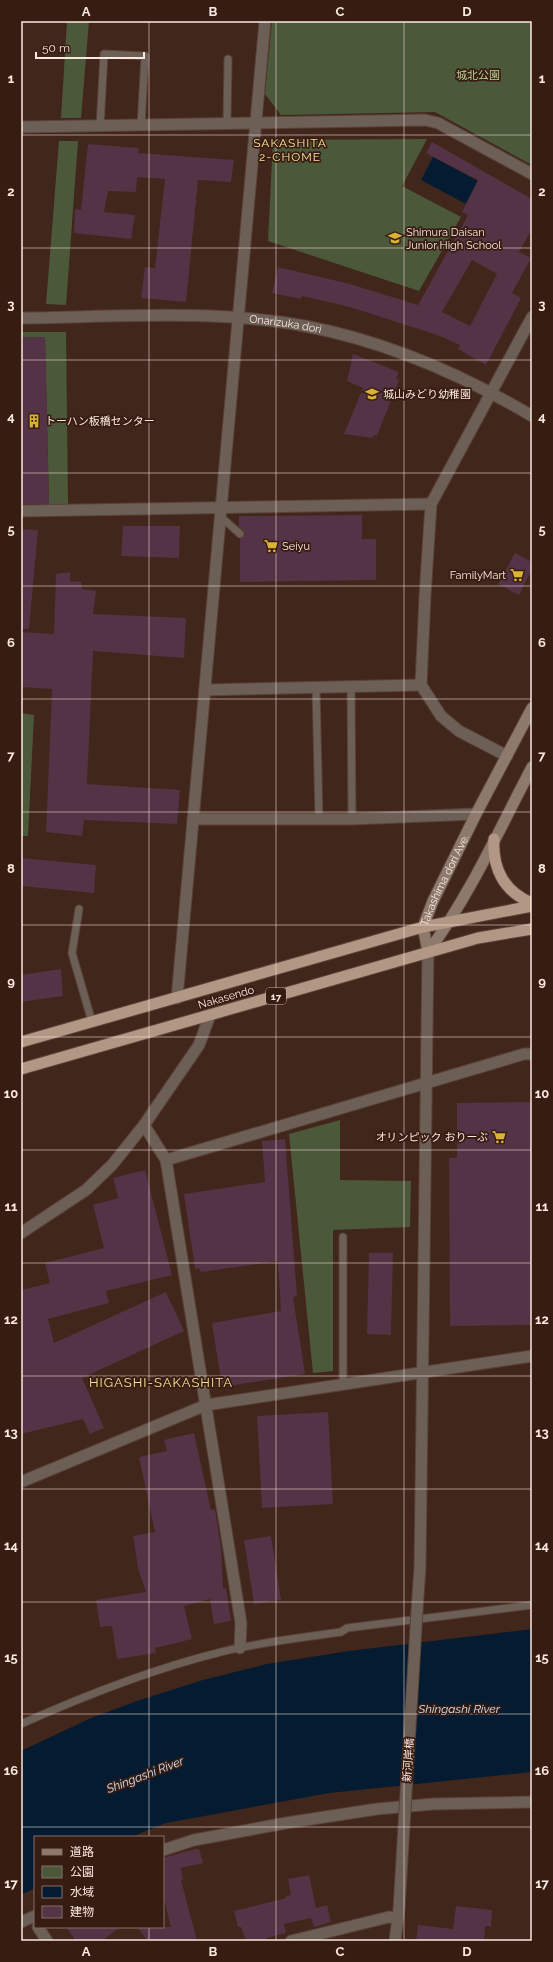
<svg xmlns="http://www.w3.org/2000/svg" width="553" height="1962" viewBox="0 0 553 1962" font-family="Raleway,'Noto Sans JP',sans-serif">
	<rect width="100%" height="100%" fill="#41261b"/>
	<g fill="#4c583a">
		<path d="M67,21H89L81,118H61Z"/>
		<path d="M272,21H532V165L435,112L281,115L265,94Z"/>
		<path d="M427,139L402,186L461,217L419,291L268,241L273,140Z"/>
		<path d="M59,141H78L66,305L46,304Z"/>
		<path d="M21,332H66L68,504H49L45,338L21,337Z"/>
		<path d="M21,713L34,715L28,836H21Z"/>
		<path d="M340,1120V1180L411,1181L410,1227L333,1230V1371L313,1373L289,1134Z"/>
	</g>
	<g fill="#041b32">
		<path d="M433,157L478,181L466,204L421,180Z"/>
		<path d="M532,1629V1772L329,1793L166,1823L131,1837H35V1888L21,1895V1751L91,1718L140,1700L203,1680L267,1664L349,1651Z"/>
	</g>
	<g fill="#533345" fill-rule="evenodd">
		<path d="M432,142L532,199V229L519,252L531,258L512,293L521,298L486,365L458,349L460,345L440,336L350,307L302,296L301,299L272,293L278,267L350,284L418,305L468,215L462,212L478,180L426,153ZM472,260L497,274L470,326L442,312Z"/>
		<path d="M88,144L139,148L138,153L234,160L231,182L198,180L186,302L141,298L145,267L155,268L165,179L137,177L136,192L108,191L104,212L135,215L131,239L74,233L75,209L81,210Z"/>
		<path d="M21,337H45L49,504H21Z"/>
		<path d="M353,354L399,372L396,378L399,380L377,436L374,435L373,438L344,434L363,388L347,381Z"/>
		<path d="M362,515V539H376V580L240,582V539L245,535L239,527V516Z"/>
		<path d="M123,526H180L179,558L121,556Z"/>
		<path d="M21,529L38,530L29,629H21Z"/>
		<path d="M515,553L532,562V569L519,595L498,584Z"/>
		<path d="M70,572V581L81,582L82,589L96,591L93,614L186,618L184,658L93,651L87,784L180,790L177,824L84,820L82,836L46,832L52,689L21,687V632L54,634L56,574Z"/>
		<path d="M21,858L96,865L94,893L21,886Z"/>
		<path d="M61,969L63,996L21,1002V975Z"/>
		<path d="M532,1102V1325L450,1326L449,1158H457V1103Z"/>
		<path d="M285,1139L297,1296L293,1297L305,1374L222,1387L212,1323L281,1311L278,1261L201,1272L199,1268L195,1269L184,1194L265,1182L262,1141Z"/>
		<path d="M145,1170L172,1275L106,1291L109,1303L48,1319L54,1343L166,1292L184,1331L82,1378L104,1428L90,1434L83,1419L21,1434V1290L50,1283L45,1263L104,1248L93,1205L118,1198L113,1178Z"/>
		<path d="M369,1253H393L391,1335L367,1334Z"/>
		<path d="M328,1412L333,1504L262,1508L257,1416Z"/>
		<path d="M194,1433L211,1510L215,1509L221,1549L223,1589L226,1588L231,1621L214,1624L210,1599L184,1606L192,1639L155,1648L156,1653L117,1659L112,1626L100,1627L96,1600L146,1592L138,1568L133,1536L155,1532L139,1457L167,1451L164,1440Z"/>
		<path d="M271,1536L281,1600L254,1604L244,1540Z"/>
		<path d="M195,1849H199L203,1863L181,1868L183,1880H181L197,1941H148L137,1927H171L163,1895V1858Z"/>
		<path d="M309,1875L316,1908L327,1905L331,1922L314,1927L311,1918L284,1924L286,1933L266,1938V1941H246L241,1927H238L234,1911L286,1898V1896L291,1895L288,1879Z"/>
		<path d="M456,1906L492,1910L491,1926H485L484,1941H416L418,1925L453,1929Z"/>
		<path d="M66,1927H120L102,1941H76Z"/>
	</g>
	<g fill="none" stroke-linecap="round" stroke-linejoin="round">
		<g stroke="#5b4137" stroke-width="9">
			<g id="service">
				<path d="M227,124L228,59"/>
				<path d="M100,126L104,54L145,56L141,126"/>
				<path d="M221,517L240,534"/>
				<path d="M351,686L352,819"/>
				<path d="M316,687L319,819"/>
				<path d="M79,909L72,953L92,1022"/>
				<path d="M343,1237V1385"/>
				<path d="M21,1724C86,1695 152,1669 221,1652C260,1642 301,1638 341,1632L347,1628L532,1605"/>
			</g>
		</g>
		<g stroke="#5b4137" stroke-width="13">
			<g id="minor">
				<path d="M21,511L431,504"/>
				<path d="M205,690L421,685"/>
				<path d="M507,756L459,731L441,716L421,685L425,596L431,504L532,317"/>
				<path d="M193,819H352L476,814"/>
				<path d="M177,998L265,21"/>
				<path d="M144,1125L166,1160L241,1623L240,1648"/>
				<path d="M166,1160L524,1054H532"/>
				<path d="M21,1233L86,1190L112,1165L144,1125L199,1045L210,1015"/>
				<path d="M206,1405L532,1356"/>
				<path d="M163,1850L194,1840L286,1823L377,1809L433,1804L532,1802"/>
				<path d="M21,1922L35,1916"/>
				<path d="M38,1927L47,1941"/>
				<path d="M291,1941L389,1917L397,1918"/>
			</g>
		</g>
		<g stroke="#5b4137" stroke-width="13">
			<g id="tertiary">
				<path d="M21,127L425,120L438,123L532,174"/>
				<path id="s1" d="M21,318C115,317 212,309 305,326C384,341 463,375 532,416"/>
				<path d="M21,1482L206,1405"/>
				<path d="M417,1611L420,1567L428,952"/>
				<path d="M395,1941L399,1909"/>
			</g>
		</g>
		<g stroke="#5b4137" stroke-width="13">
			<g id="secondary">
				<path id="s2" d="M428,952L423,927L433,901L476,814L532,708"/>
				<path d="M428,952C470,895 499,830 532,767"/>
			</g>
		</g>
		<g stroke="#5b4137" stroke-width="13">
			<g id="trunk">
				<path d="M494,839C492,868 504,892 532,903"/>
				<path d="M21,1042L423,927L532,906"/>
				<path d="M21,1069L478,938L532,929"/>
			</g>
		</g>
		<use href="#service" stroke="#6b5f56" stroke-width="7"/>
		<use href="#minor" stroke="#6b5f56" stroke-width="11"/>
		<use href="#tertiary" stroke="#6b5f56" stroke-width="11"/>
		<use href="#secondary" stroke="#8d7a6c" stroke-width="11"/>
		<use href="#trunk" stroke="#b29884" stroke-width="11"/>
		<g stroke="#5b4137" stroke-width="13" stroke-linecap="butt">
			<path id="tertiary-bridge" d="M399,1909L417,1611"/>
		</g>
		<use href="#tertiary-bridge" stroke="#6b5f56" stroke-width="11"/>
	</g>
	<path fill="none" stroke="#fbe8e1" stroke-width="1" stroke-opacity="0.55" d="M149,21V1837M276,21V1941M404,21V1941M21,135H532M21,248H532M21,360H532M21,473H532M21,586H532M21,699H532M21,812H532M21,925H532M21,1037H532M21,1150H532M21,1263H532M21,1376H532M21,1489H532M21,1602H532M21,1714H532M21,1827H532M149,1927V1941"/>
	<defs>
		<g id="school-bare" transform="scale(1.08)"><path d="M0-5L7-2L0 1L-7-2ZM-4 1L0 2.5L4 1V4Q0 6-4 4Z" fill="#dab333" stroke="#371c12" stroke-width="2.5" paint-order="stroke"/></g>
		<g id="building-bare" transform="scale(1.08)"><path d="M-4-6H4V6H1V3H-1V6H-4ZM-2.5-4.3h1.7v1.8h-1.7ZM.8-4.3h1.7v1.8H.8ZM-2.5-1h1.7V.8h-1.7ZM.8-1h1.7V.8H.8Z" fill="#dab333" stroke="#371c12" stroke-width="2.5" paint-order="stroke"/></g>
		<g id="supermarket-bare" transform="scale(1.08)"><path d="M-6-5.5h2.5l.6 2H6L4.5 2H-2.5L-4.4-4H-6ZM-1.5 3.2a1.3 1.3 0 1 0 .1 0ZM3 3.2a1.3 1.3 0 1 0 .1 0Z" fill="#dab333" stroke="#371c12" stroke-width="2.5" paint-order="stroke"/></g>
	</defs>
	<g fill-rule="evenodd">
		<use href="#school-bare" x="395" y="238"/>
		<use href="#school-bare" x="372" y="394"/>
		<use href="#building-bare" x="34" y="421"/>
		<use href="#supermarket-bare" x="271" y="546"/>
		<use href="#supermarket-bare" x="517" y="575"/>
		<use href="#supermarket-bare" x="499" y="1137"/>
	</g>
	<g text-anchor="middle" stroke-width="3.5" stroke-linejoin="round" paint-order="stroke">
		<rect fill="#371c12" stroke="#c0aba3" stroke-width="1" x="266" y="988" width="20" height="16" rx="3"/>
		<g font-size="10" font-weight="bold" fill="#fbe8e1">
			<text x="276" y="1000">17</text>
		</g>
		<g font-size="11" fill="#b8d195" stroke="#371c12">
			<text x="478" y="79">城北公園</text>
		</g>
		<g font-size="11" fill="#fbe8e1" stroke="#371c12" text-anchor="start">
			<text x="406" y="236">Shimura Daisan<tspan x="406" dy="13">Junior High School</tspan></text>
			<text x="383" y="398">城山みどり幼稚園</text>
			<text x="45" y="425">トーハン板橋センター</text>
			<text x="282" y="550">Seiyu</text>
			<text x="506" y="579" text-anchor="end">FamilyMart</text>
			<text x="488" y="1141" text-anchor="end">オリンピック おりーぶ</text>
		</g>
		<g font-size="11" fill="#fbe8e1" stroke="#371c12">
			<text dy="4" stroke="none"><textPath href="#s1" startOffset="265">Onarizuka dori</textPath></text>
			<text dy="4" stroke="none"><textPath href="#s2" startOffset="77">Takashima dori Ave.</textPath></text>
			<text transform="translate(226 997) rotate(-16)" y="4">Nakasendo</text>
			<text transform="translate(408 1760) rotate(-86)" y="4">新河岸橋</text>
		</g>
		<g font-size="12" letter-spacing="1" fill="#fde396" stroke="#371c12">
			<text x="290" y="147">SAKASHITA<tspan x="290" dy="14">2-CHOME</tspan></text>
		</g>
		<g font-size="12" font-style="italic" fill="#d0e2f6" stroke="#371c12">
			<text x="459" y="1713">Shingashi River</text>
			<text transform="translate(145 1775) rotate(-21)" y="4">Shingashi River</text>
		</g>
		<g font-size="13" letter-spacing="1" fill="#fde396" stroke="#371c12">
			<text x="161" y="1387">HIGASHI-SAKASHITA</text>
		</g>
	</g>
	<rect width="553" height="1962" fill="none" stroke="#371c12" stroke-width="44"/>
	<rect x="34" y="1836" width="130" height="92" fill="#371c12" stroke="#856e65"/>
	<rect x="42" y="1849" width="20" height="6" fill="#8d7a6c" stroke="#856e65"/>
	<text x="70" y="1856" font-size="12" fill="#fbe8e1">道路</text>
	<rect x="42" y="1866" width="20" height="12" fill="#4c583a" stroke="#856e65"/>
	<text x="70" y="1876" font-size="12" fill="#fbe8e1">公園</text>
	<rect x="42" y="1886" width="20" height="12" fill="#041b32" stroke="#856e65"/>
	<text x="70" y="1896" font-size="12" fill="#fbe8e1">水域</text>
	<rect x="42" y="1906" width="20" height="12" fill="#533345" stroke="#856e65"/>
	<text x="70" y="1916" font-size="12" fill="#fbe8e1">建物</text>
	<path d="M36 52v6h108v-6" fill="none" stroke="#fbe8e1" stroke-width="2"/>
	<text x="42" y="52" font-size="12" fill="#fbe8e1" stroke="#371c12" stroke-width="3" paint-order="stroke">50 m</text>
	<rect x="22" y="22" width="509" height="1918" fill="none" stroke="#fbe8e1" stroke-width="1.5"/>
	<g font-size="13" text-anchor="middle" font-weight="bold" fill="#fbe8e1">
		<text x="86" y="16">A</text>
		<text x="213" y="16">B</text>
		<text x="340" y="16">C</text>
		<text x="467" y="16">D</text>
		<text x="11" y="83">1</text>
		<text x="542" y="83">1</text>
		<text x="11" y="196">2</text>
		<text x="542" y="196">2</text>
		<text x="11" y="309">3</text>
		<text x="542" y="309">3</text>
		<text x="11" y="421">4</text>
		<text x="542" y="421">4</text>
		<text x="11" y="534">5</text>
		<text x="542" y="534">5</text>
		<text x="11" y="647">6</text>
		<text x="542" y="647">6</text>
		<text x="11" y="760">7</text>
		<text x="542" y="760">7</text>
		<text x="11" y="873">8</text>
		<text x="542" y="873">8</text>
		<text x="11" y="986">9</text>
		<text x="542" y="986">9</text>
		<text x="11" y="1098">10</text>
		<text x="542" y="1098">10</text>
		<text x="11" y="1211">11</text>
		<text x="542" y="1211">11</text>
		<text x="11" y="1324">12</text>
		<text x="542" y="1324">12</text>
		<text x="11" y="1437">13</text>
		<text x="542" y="1437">13</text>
		<text x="11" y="1550">14</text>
		<text x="542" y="1550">14</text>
		<text x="11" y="1662">15</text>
		<text x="542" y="1662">15</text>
		<text x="11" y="1775">16</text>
		<text x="542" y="1775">16</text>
		<text x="11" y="1888">17</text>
		<text x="542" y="1888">17</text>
		<text x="86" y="1956">A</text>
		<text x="213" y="1956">B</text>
		<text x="340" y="1956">C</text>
		<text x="467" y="1956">D</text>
	</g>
</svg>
